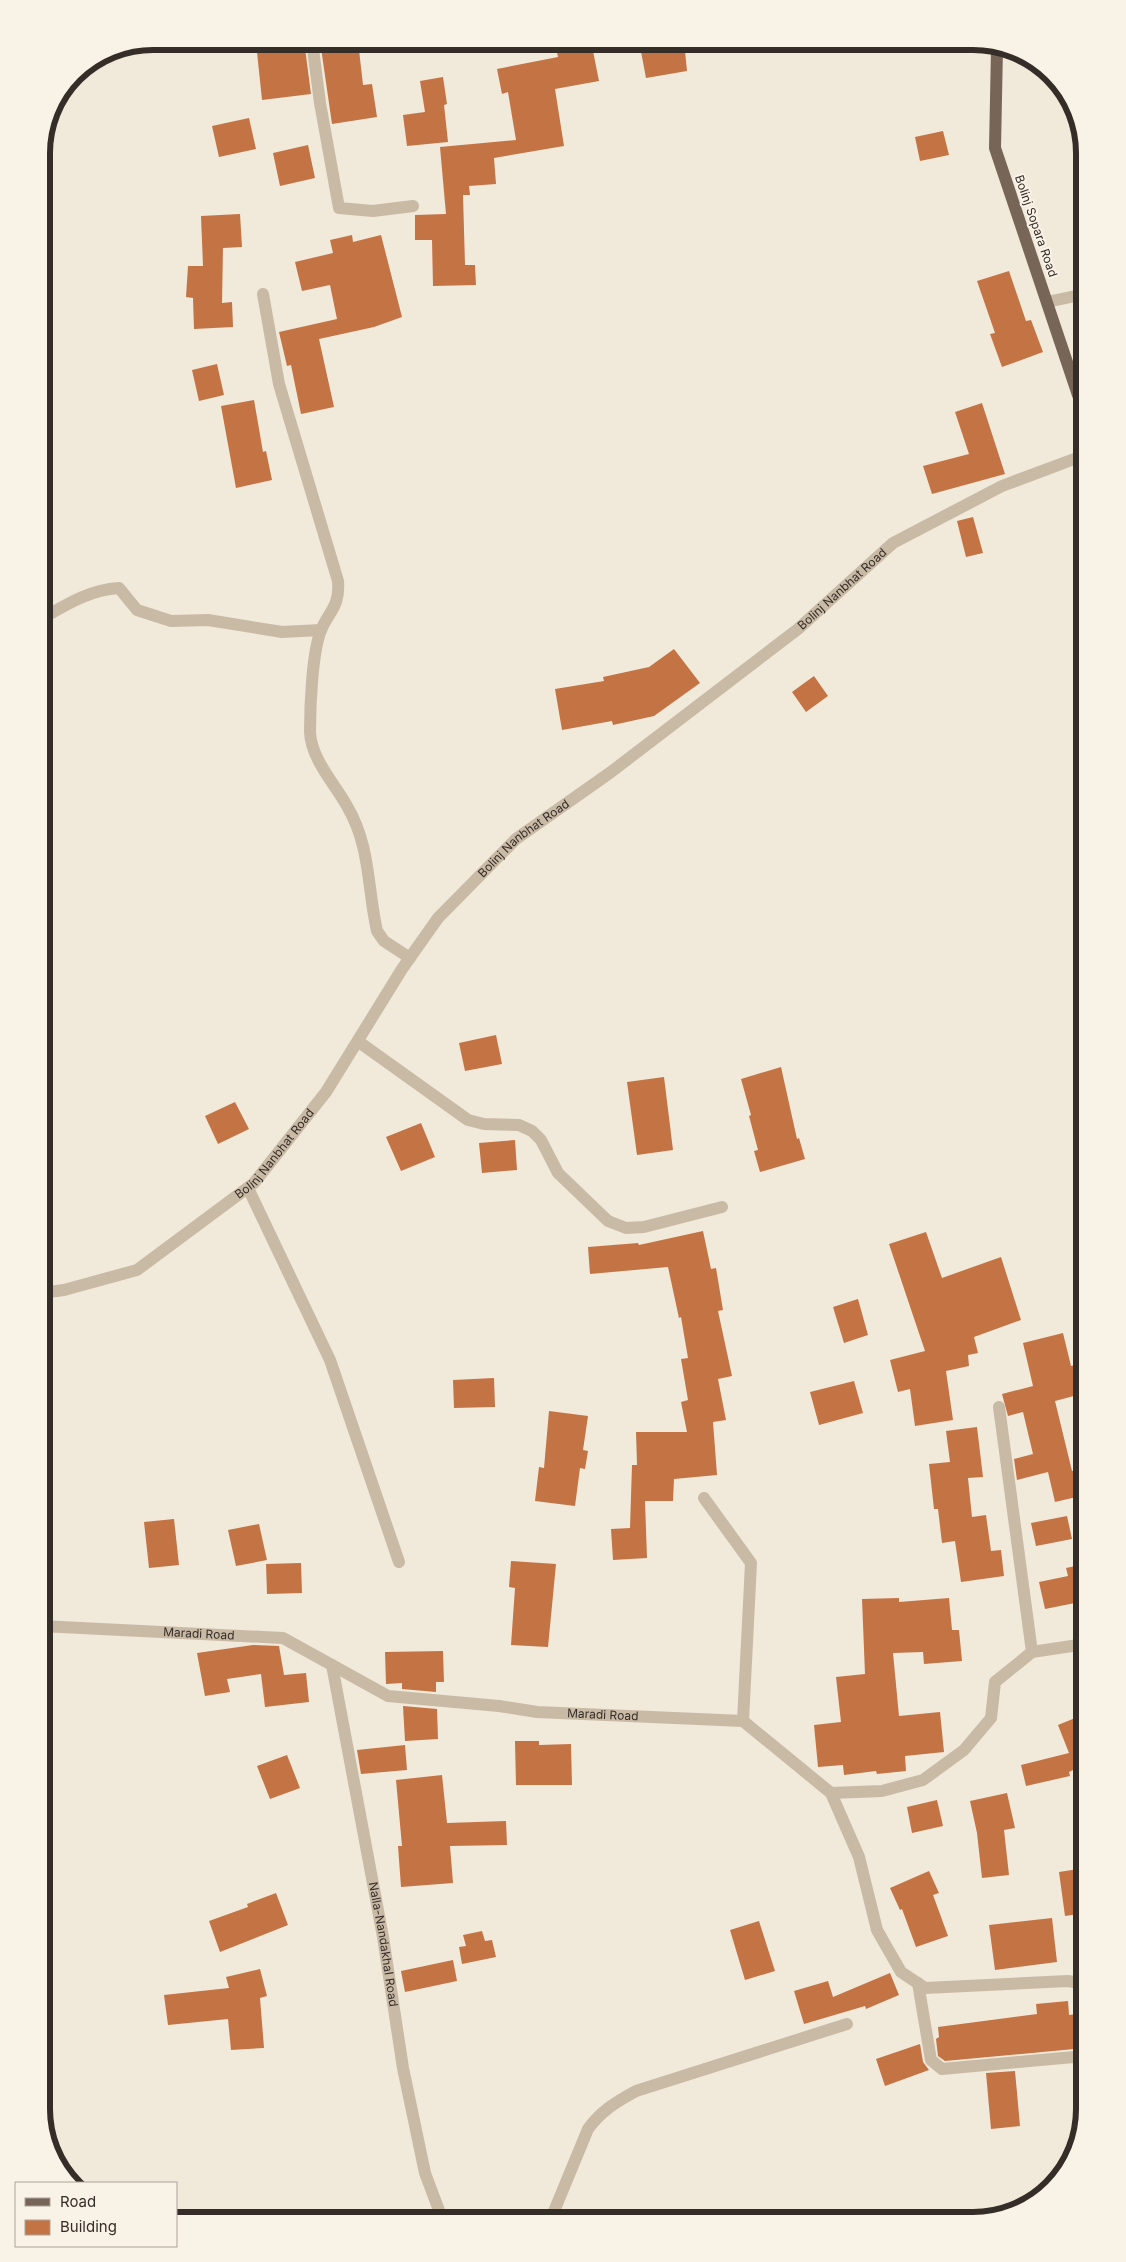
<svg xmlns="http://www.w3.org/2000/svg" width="1126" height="2262" viewBox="0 0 1126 2262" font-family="Inter,sans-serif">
	<rect width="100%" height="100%" fill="#f1e9da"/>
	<g fill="#c47345">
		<path d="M320,41H358L363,85L372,84L377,117L332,124Z"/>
		<path d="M565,41H591L599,81L555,89L564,146L494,158L496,184L469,186L470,195H463L465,265H475L476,285L433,286L432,240H415V215L446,214L440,147L516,140L508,92L502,94L497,69L558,57L555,43Z"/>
		<path d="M639,41H684L687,71L646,78Z"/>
		<path d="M305,48L311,94L262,100L257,52Z"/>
		<path d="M443,77L447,104L444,105L448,142L407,146L403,115L425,112L420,81Z"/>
		<path d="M249,118L256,149L219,157L212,126Z"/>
		<path d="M943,131L949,155L920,161L915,137Z"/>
		<path d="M308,145L315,178L280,186L273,153Z"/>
		<path d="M240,214L242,247L223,248L222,303L232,302L233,327L194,329L193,298L186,297L188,266H203L201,216Z"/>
		<path d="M352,235L353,242L381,235L402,317L374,327L319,339L334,407L301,414L291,365L287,366L279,332L337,319L330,285L302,291L295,262L333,253L330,240Z"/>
		<path d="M1009,271L1026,321L1031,320L1043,352L1002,367L990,334L995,333L977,281Z"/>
		<path d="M217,364L224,395L199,401L192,370Z"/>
		<path d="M254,400L263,452L266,451L272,480L236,488L221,406Z"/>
		<path d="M982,403L1005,474L932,494L923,466L969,454L955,412Z"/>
		<path d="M973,517L983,553L966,557L957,521Z"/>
		<path d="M674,649L700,683L654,716L613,725L612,721L562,730L555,689L604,681L603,677L649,667Z"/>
		<path d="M814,676L828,696L806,712L792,692Z"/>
		<path d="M496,1035L502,1064L465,1071L459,1043Z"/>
		<path d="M781,1067L797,1139L799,1138L805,1159L760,1172L754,1151L758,1150L749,1116L751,1115L741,1079Z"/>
		<path d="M664,1077L673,1150L637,1155L627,1082Z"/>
		<path d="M235,1102L249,1129L218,1144L205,1116Z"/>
		<path d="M421,1123L435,1157L401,1171L386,1137Z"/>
		<path d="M515,1140L517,1170L482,1173L479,1143Z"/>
		<path d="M703,1231L711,1269L716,1268L723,1310L718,1311L732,1376L718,1379L726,1420L713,1422L717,1475L674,1479L673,1501H645L647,1558L613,1560L611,1529L630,1528L632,1465H637L636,1432H687L681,1402L688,1400L681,1359L688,1358L681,1317L679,1318L668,1267L590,1274L588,1247L638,1243L639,1245Z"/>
		<path d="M926,1232L942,1278L1001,1257L1021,1320L974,1337L978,1353L968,1355L969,1366L946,1371L953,1420L915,1426L910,1389L898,1392L890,1360L925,1351L889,1244Z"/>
		<path d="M858,1299L868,1335L844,1343L833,1307Z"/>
		<path d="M1063,1333L1071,1366L1085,1363V1393L1055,1401L1072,1471L1085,1468V1495L1055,1502L1048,1472L1017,1480L1014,1459L1033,1454L1023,1412L1008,1416L1002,1394L1033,1386L1023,1343Z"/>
		<path d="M494,1378L495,1407L454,1408L453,1380Z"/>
		<path d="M854,1381L863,1413L819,1425L810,1392Z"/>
		<path d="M549,1411L588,1416L583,1450L588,1451L585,1469L580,1468L575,1506L535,1501L539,1467L544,1468Z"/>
		<path d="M977,1427L983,1477L968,1478L972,1517L986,1515L991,1551L1001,1550L1004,1576L961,1582L955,1541L942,1543L938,1509H934L929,1464L950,1462L946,1431Z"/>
		<path d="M1067,1516L1072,1539L1036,1546L1031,1523Z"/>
		<path d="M174,1519L179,1565L149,1568L144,1522Z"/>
		<path d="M259,1524L267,1560L236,1566L228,1530Z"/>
		<path d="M511,1561L556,1564L548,1647L511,1645L515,1588L509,1587Z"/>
		<path d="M301,1563L302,1593L267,1594L266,1564Z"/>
		<path d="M1085,1564V1601L1045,1609L1039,1582L1068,1576L1066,1568Z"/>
		<path d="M899,1598V1602L949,1598L952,1630H959L962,1661L924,1664L923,1652L893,1653L899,1716L940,1712L944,1752L905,1756L906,1771L877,1774L876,1771L844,1775L843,1765L818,1767L814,1725L841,1722L836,1677L865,1674L862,1599Z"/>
		<path d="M253,1645L279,1646L284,1675L306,1673L309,1702L265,1707L261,1674L227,1679L230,1692L205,1696L197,1653Z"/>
		<path d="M443,1651L444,1682H436V1692L402,1689V1683L386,1684L385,1652Z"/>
		<path d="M403,1706L437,1709L438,1739L405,1741Z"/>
		<path d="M1085,1714V1791L1075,1769L1069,1772L1070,1776L1026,1786L1021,1765L1069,1753L1058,1725Z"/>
		<path d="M515,1741H539V1745L571,1744L572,1785H516Z"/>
		<path d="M405,1745L407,1770L361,1774L357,1750Z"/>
		<path d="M287,1755L300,1788L270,1799L257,1766Z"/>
		<path d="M442,1775L447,1823L506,1821L507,1845L450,1846L453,1883L401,1887L398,1846H402L396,1780Z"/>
		<path d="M1007,1793L1015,1828L1004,1830L1009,1875L982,1878L977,1833L970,1801Z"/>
		<path d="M937,1800L943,1826L912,1833L907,1807Z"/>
		<path d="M1085,1868V1913L1065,1916L1059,1872Z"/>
		<path d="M929,1871L939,1893L933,1895L948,1936L916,1947L902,1909L900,1910L890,1888Z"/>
		<path d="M276,1893L288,1925L220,1952L209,1921L248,1907L247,1904Z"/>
		<path d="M1052,1918L1057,1962L995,1970L989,1925Z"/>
		<path d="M759,1921L775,1971L745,1980L730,1930Z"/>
		<path d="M482,1931L485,1941L492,1940L496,1957L462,1964L459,1947L466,1946L463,1935Z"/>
		<path d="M453,1960L457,1981L405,1992L401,1971Z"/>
		<path d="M260,1969L267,1996L260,1998L264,2048L231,2050L228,2019L168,2025L164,1995L229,1988L226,1977Z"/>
		<path d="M890,1973L899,1995L866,2009L865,2006L804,2024L794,1991L828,1981L833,1997Z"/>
		<path d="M1068,2001L1069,2015L1085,2013V2048L945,2061L938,2056L936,2039L939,2037L938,2027L1037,2014L1036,2004Z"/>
		<path d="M920,2044L923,2062L929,2070L885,2086L876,2059Z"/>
		<path d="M1015,2071L1020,2126L991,2129L986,2073Z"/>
	</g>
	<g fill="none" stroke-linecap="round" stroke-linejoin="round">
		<g stroke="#c9baa6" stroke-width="12">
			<path d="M312,41L320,103L339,208L373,211L413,206"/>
			<path d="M263,294L279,384L338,581C340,606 330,610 321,630C312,653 310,707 310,732C311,759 335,784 347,806C371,847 367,887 377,931L384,941L410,958"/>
			<path d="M1047,302L1085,294"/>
			<path d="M41,619C67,604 89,590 119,588L137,610L171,621L208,620L282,632L321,630"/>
			<path d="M359,1042L468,1120L484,1124L519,1125L532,1131L541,1140L558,1173L608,1221L626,1228L644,1227L722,1207"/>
			<path d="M248,1188L330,1360L399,1562"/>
			<path id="s1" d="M41,1293L64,1290L137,1270L254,1183L326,1092L402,969L438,918L516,839L611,772L798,629L893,543L1002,486L1085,455"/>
			<path d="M999,1407L1032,1652"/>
			<path d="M704,1498L751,1563L743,1721"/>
			<path id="s2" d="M41,1626L283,1638L388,1696L499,1706L537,1712L743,1721L831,1793L882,1791L923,1780L964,1750L991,1718L995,1682L1032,1652L1085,1644"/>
			<path id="s3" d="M332,1665L383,1937L403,2068L425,2173L443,2221"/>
			<path d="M831,1793L859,1857L877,1930L901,1972L925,1988L1068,1981L1085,1984"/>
			<path d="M918,1983L931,2060L942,2069L1085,2056"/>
			<path d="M550,2221L588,2129C601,2111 616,2102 636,2091L847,2024"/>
		</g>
		<path stroke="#776658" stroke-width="12" d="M997,48L995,148L1078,395L1085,406"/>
	</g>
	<g text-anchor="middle" stroke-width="4" stroke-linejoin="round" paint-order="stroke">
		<g font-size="12" fill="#352d27" stroke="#f9f2e6">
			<text transform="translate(1036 226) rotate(71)" y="4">Bolinj Sopara Road</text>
			<text dy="4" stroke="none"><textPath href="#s1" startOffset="1090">Bolinj Nanbhat Road</textPath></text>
			<text dy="4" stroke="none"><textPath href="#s1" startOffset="685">Bolinj Nanbhat Road</textPath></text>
			<text dy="4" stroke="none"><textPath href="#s1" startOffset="280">Bolinj Nanbhat Road</textPath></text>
			<text dy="4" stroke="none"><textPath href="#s2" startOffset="158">Maradi Road</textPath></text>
			<text dy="4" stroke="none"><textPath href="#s2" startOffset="578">Maradi Road</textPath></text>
			<text dy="4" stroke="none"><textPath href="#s3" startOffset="284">Nalla-Nandakhal Road</textPath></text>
		</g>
	</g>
	<path d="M0 0H1126V2262H0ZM153 50H973A103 103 0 0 1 1076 153V2109A103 103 0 0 1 973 2212H153A103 103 0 0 1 50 2109V153A103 103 0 0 1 153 50Z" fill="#f9f2e6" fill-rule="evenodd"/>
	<path fill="none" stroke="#352d27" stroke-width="6" d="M153 50H973A103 103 0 0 1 1076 153V2109A103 103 0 0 1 973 2212H153A103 103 0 0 1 50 2109V153A103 103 0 0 1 153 50Z"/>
	<rect x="15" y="2182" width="162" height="65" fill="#f9f2e6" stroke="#aba39a"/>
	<rect x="25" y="2198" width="25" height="8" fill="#776658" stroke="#aba39a"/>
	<text x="60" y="2207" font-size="15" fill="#352d27">Road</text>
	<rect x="25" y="2220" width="25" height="15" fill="#c47345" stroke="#aba39a"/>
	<text x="60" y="2232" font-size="15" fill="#352d27">Building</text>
</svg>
